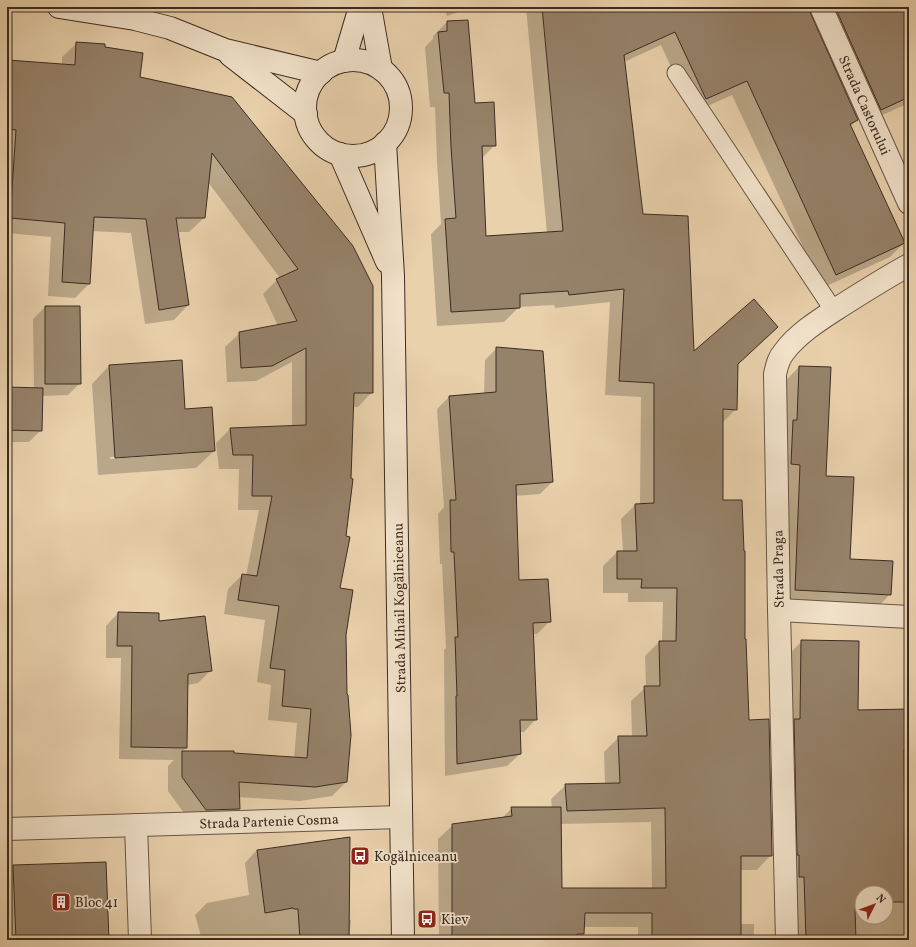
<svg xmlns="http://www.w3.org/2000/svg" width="916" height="947" viewBox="0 0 916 947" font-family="Vollkorn,serif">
	<rect width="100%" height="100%" fill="#e9d1ac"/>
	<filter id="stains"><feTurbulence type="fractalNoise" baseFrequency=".005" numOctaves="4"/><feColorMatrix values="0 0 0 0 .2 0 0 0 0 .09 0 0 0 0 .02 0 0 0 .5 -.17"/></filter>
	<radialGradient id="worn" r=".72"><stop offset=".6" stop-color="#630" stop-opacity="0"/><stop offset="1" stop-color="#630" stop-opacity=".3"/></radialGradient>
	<g fill="#0003" fill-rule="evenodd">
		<path d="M272,7H312L310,9L284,11V7Z"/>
		<path d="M444,7H471L447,16Z"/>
		<path d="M526,7H795L857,120L850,127L904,243L890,257L822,288L732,95L692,113L661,45L624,62L642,215L694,353L737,364L736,409L722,423V501L744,639L748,721L771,855L757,870H740V924H754V940H638V927H583V940H439L438,839L453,825L501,819L512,808H552L551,799L566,785L605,784L604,752L619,737H632L631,701L646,687L645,656L659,642H662L663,602H628V593H603V566L617,552H623L621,519L635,505L640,504L641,397L605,395L610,302L555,308L554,305L519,307L504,322L437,326L431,234L441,224L437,162L435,107H430L425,47L433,39V36L447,22L474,104L495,145L481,159L485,237L547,233ZM651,822L652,889H561L560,824Z"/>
		<path d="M832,7H906L909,24V103L869,121Z"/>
		<path d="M77,43L104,48L139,77L232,97L372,392L358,407H353L339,589L345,635L346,782L332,796L300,801L238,797L239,809L224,823L192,824L168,791V766L174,760L119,759L121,658H106V626L118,613L158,622L210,671L198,683L187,685L186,748L182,752H233V753L294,758L297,723L268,720L271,685L257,682L265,620L224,614L228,589L242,575L246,576L259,510H238L239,469H219L216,443L230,429L292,427V362L256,381L227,382L225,347L240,333L278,326L263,294L277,280L280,278L208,182L204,218L189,232H177L188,305L174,320L145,324L131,233L92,231L89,284L75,298L48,296L51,237L7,233V61L62,65V57Z"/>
		<path d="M45,307L80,383L68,395L42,396L41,430L29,442H7V388L34,389L33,319Z"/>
		<path d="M909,310V329L904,315Z"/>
		<path d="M497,348L552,482L540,494L515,496L518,581L550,621L537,634H532L536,719L524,732H519L520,754L507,766L445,776L444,650L446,648L442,564H440L438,514L444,507L437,409L449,397L484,394L485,360Z"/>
		<path d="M109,366L184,410L214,451L196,468L98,475L92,384ZM196,451V453L110,459V457Z"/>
		<path d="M799,367L825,477L849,560L890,594L878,607L784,602L788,476H779L785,429L787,379Z"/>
		<path d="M802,641L857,711L909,710V781H906L903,785V826H909V940H794L790,653ZM862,893H886V917H862Z"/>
		<path d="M257,850L348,920H351L349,940H237V937L227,940H202L195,915L207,903L249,895L245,863Z"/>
		<path d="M14,866L108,940H7V873Z"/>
	</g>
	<g fill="#96826a" stroke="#3c2c23">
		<path d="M542,7H809L810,12L858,120L850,124L905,243L836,275L747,81L706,99L675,32L624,55L643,214L688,216L694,351L754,299L778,327L738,364L737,410L723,409V500H742L744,551H745V639H746L749,720L769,719L772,856H741V940H652V913H585L584,934H577V940H452V824L512,816L511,807H561L562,888H666L665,808L567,811L565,784L620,783L618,736H647L644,686H660L659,641H676L677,588H641L642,579H617V551H637L635,504L654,503V383L619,381L624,289L569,295L568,291L520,294V308L451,312L445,219L456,218L451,147L449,93H444L438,32L447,31V21L468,20L475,103L494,102L496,146H482L486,236L563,231Z"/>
		<path d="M835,7H909V97L881,110Z"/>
		<path d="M76,42L105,44V47L143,53L140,77L232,97L353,246L373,286V393H354L351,478L353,479L346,536L350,537L340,588L353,590L346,635L347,694L348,695L351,735L347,782L315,787L239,782L240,809L206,810L182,777V751H234V753L307,758L311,709L282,706L285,670L270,668L279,606L238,600L242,574L257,576L272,496H252L253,455H233L230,428L306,425V348L272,366L241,368L239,332L297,321L276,279L298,269L212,153L205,218H176L189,305L159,310L146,219L94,217L90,284L62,282L65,223L10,218L16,130L7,129V82L8,60L75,65Z"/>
		<path d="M45,306H80L81,384H45Z"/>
		<path d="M496,347L543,351L553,482L516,485L519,580L548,579L551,622L533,623L537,720H520L521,754L457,764L456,696H457L455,637H458L454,552H451L450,500H456L449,396L496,392Z"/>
		<path d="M182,360L185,409L212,407L215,451L115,458L109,365Z"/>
		<path d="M799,366L831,367L826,476L854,477L850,559L893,561L891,595L795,590L800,465L791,464L793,420H797Z"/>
		<path d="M7,387L43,388L42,431L7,430Z"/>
		<path d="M118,612L159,613V621L205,616L212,671L188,674L187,748L131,747L132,646H117Z"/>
		<path d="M801,640L859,641L858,710L909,709V750H904L905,831H909V857H905V902H886V910V893H862V909H855L856,940H806L804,877H799V855H797L794,719H800Z"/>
		<path d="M350,837L349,940H300L298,909H294L293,908L265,913L257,850Z"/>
		<path d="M106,862L109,940H16L13,865Z"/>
	</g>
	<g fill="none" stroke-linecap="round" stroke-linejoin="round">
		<g stroke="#675545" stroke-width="19">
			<path id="lane" d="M676,73L834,311"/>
		</g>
		<g stroke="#675545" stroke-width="24">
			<g id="street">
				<path d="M821,7L909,203"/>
				<path d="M779,610L909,617"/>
				<path d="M136,825L140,940"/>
				<path d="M7,829L401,817"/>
				<path d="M787,940L779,610L775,374C777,366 778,359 784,352C798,333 821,319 841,306C863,292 885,278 909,265"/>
			</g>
		</g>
		<g stroke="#3c2c23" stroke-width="24">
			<g id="secondary">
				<path d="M59,7L135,19L170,28L225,50L321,73"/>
				<path d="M370,7L381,69"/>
				<path d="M230,55L306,114"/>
				<circle cx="353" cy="108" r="48"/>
				<path d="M344,61L360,7"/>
				<path d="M385,143L393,276L403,940"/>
				<path d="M340,154L387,262"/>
			</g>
		</g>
		<use href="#lane" stroke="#f1e1c9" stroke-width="17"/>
		<use href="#street" stroke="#f1e1c9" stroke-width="22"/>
		<use href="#secondary" stroke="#f1e1c9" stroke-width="22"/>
	</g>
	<defs>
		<g id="bus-square" transform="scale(1)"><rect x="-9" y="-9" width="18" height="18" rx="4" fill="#8f2418" stroke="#f1e1c9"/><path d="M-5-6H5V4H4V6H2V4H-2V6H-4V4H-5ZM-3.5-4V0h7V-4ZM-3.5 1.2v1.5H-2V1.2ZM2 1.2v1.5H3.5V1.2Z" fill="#fff"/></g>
		<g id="building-square" transform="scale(1)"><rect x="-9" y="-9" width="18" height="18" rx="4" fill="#8f2418" stroke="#f1e1c9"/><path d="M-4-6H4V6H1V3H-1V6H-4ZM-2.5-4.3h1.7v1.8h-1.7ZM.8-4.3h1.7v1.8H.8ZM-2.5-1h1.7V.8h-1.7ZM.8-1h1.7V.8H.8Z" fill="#fff"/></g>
	</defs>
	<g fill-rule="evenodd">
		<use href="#bus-square" x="360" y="856"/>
		<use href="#building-square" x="61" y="902"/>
		<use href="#bus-square" x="427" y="919"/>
	</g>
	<g text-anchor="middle" stroke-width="3.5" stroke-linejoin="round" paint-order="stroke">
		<g font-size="14" fill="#3c2c23" stroke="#f1e1c9">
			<text transform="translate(865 105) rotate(66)" y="5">Strada Castorului</text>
			<text transform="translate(778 569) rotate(-91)" y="5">Strada Praga</text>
			<text transform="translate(399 608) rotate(-91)" y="5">Strada Mihail Kogălniceanu</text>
			<text transform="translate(269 821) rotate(-2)" y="5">Strada Partenie Cosma</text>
		</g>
		<g font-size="14" fill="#3c2c23" stroke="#f1e1c9" text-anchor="start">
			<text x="374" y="861">Kogălniceanu</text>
			<text x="75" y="907">Bloc 41</text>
			<text x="441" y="924">Kiev</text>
		</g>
	</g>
	<rect width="916" height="947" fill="none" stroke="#e9d1ac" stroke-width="24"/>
	<rect x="8" y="8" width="900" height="931" fill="none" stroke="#3c2c23" stroke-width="2"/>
	<rect x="12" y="12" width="892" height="923" fill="none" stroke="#3c2c23"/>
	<g transform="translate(874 905) rotate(48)"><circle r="19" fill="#f1e1c9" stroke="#a99987"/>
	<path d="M0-3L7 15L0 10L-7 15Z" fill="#8f2418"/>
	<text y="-6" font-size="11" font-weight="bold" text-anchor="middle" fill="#3c2c23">N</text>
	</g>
	<rect width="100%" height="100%" filter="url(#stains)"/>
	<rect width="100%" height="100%" fill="url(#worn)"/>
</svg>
